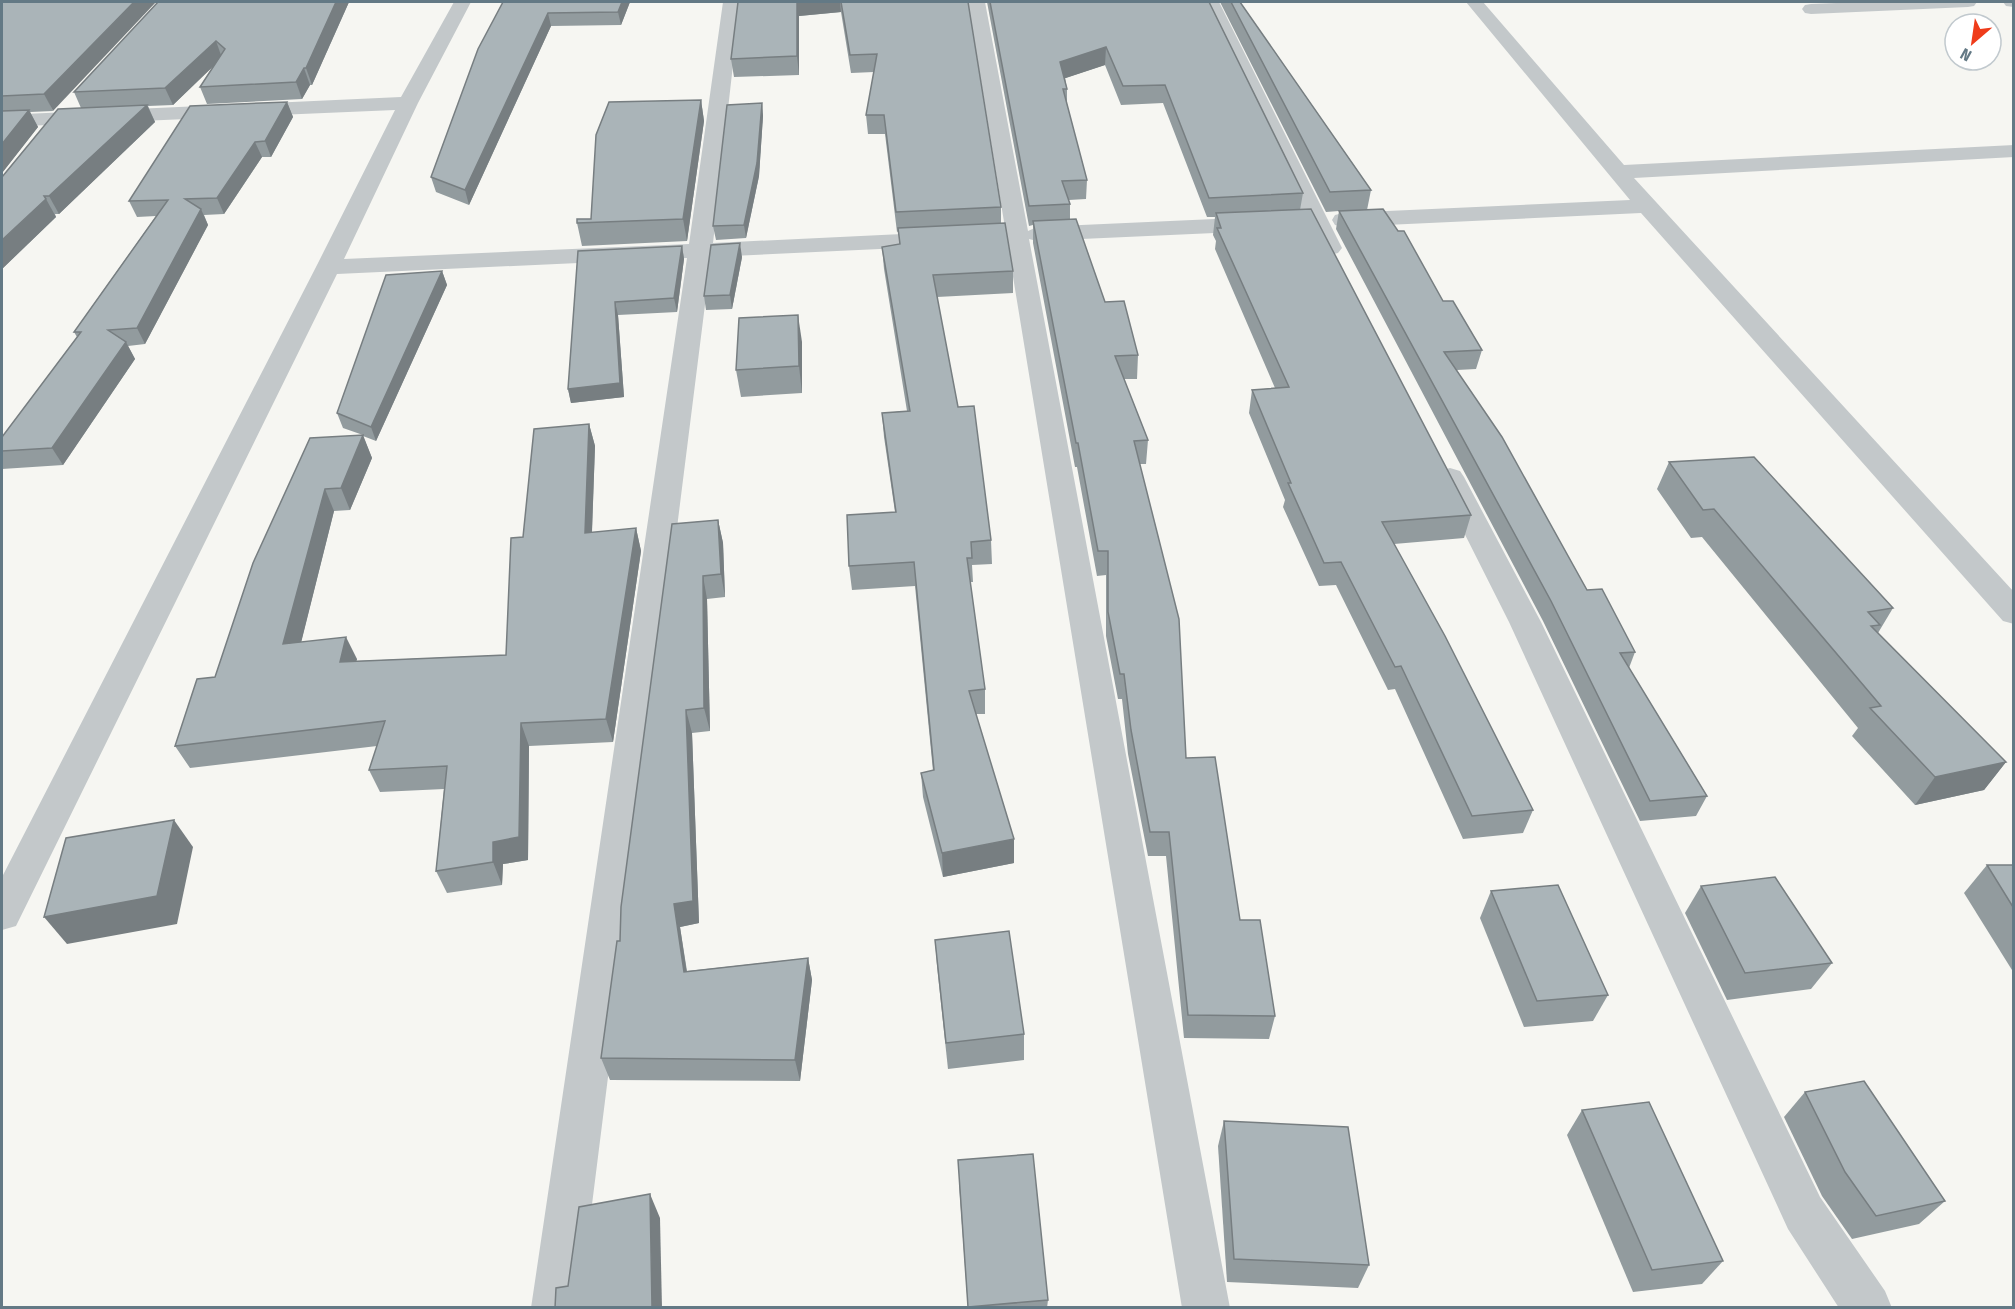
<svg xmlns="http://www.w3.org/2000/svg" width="2015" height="1309" viewBox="0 0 2015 1309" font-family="'Fira Sans Condensed',sans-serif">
	<rect width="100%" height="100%" fill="#f6f6f2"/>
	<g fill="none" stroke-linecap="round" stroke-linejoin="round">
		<g fill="#c3c8ca" fill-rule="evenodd">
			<path d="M454,2H471L418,103L344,259L689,244L723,2H740L713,243L944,232L952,234L956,239L952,244L944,246L711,257L579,1308H531L687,258L337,274L16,926L2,930V877L316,267L395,110L2,127V115L401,97Z"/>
			<path d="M968,2H985L1028,231L1037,227L1259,217L1267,219L1270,224L1267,229L1259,231L1037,241L1029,239L1230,1308H1182Z"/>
			<path d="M1202,2H1219L1342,248L1338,253L1330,255L1322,253L1318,248Z"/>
			<path d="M1466,2H1483L1624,165L2014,145V157L1634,178L2014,592V624L2003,621L1641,213L1343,227L1335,225L1332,220L1335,215L1343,213L1630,200Z"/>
			<path d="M1861,2H1977L1974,6L1968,7L1811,14L1805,13L1802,9L1805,5L1811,4Z"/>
			<path d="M2003,2H2014V7L2006,6Z"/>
			<path d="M1450,468L1460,471L1464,477L1541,622L1820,1197L1885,1291L1892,1308H1839L1788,1229L1509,622L1436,477L1440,471Z"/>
		</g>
	</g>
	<g fill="#929b9e">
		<path d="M2,2L53,111L30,112L38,127L2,173Z"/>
		<path d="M158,2H349L312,85H310L302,99L207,104L200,87L213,66L173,105L148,106L155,122L59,214H55L56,217L2,269L81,108L74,92Z"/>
		<path d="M503,2H630L621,25L551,26L469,205L436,192L431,177Z"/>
		<path d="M738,2H968L1001,207V224L1013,271V293L937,297L958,407L991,540L992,564L972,565L973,582H970L985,689V714H976L1014,863L943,877L923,797L921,773L933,771L915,586L852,590L849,566L895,512L884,437L882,413L907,411L884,269L882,247L899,244V231L897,232L885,134H868L866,115L874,72L851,73L841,12L799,16V75L734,77L731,59Z"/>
		<path d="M986,2H1209L1303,193L1300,210L1471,515L1464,538L1394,544L1533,810L1523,833L1463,839L1395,689L1388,690L1336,585L1319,586L1283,507L1285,500L1249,413L1252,390L1275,388L1215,249L1216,241L1213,235L1215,217H1207L1163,103L1121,105L1105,65L1065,78L1067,89V104L1087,180L1086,199L1069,200L1070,204V219L1105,302L1138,355L1137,379H1124L1148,440L1146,464H1140L1186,758L1240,920L1275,1016L1269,1039L1184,1038L1166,856H1148L1128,754L1122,699H1118L1106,636V575L1097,576L1077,467H1075L1033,243V225L1029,226L987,2Z"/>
		<path d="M1220,2H1240L1371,190L1367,210L1482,350L1476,369L1457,370L1587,590L1635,652L1629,668L1707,796L1696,816L1640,821L1543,621L1336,229L1339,211L1326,212Z"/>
		<path d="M701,100L704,121L687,241L582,246L577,223L591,219Z"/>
		<path d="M287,102L293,117L271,157H262L224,214L204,215L208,225L145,344L128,346L135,359L63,465L2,469V437L77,337L74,332L156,216L137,217L129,201Z"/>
		<path d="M762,103L763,116L759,176L746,238L716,240L713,226Z"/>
		<path d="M682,246L684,259L677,312L618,315L624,397L571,403L568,389L578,251Z"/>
		<path d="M742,257L732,309L706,310L704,296Z"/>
		<path d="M442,271L447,285L376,441L363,436L372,458L350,510L334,511L301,642L357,659L356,661L506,655L523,537L589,424L595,446L592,533L636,528L641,551L613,742L529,746L528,860L503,864L502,885L447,893L436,871L444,789L380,792L369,770L377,746L190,768L175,746L215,677L253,563L363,435L343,428L337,413Z"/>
		<path d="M802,342V393L741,397L736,370Z"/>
		<path d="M1669,462L1893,608L1878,633L2006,762L1984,790L1915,805L1852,736L1858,728L1702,537L1691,538L1657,489Z"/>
		<path d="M718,520L723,543L725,597L707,599L710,731L692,733L699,923L680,927L687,971L808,958L812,980L800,1081L610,1080L601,1058L620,941L672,524Z"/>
		<path d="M1987,865H2013V970H2012L1964,893Z"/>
		<path d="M1701,886L1832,963L1811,989L1727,1000L1685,913Z"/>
		<path d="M1491,891L1608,995L1593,1021L1524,1027L1480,918Z"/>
		<path d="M935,940L1024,1034V1060L948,1069L937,966Z"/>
		<path d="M1805,1092L1945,1201L1919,1224L1852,1239L1822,1196L1784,1117Z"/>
		<path d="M1582,1110L1723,1261L1702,1284L1633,1292L1567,1135Z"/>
		<path d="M1224,1121L1369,1265L1358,1288L1227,1282L1218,1146Z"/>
		<path d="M959,1184L1048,1300L1047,1308H968Z"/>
	</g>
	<g fill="#777e81">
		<path d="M134,2H156L53,111L44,94Z"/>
		<path d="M336,2H349L312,85L306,68Z"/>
		<path d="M622,2H630L621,25L618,12Z"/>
		<path d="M797,2H840L841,12L799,16V75L797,56Z"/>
		<path d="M548,13L551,26L469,205L465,190Z"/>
		<path d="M216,41L222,58L173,105L165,88Z"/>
		<path d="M1106,47L1105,65L1060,80V62Z"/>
		<path d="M304,68L310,85L302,99L296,82Z"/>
		<path d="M701,100L704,121L687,241L683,219Z"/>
		<path d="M287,102L293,117L271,157L265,141Z"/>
		<path d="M762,103L763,116L759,176L746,238L744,225Z"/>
		<path d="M147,105L155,122L59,214L49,196Z"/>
		<path d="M29,110L38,127L2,173V144Z"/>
		<path d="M255,142L262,157L224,214L217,198Z"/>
		<path d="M46,199L56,217L2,269V240Z"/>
		<path d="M201,209L208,225L145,344L137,328Z"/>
		<path d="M740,243L742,257L732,309L730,295Z"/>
		<path d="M682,246L684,259L677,312L674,298Z"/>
		<path d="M442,271L447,285L376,441L371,427Z"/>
		<path d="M615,302L618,315L624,397L571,403L568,389Z"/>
		<path d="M798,315L802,342V393L799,366Z"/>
		<path d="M126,342L135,359L63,465L52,448Z"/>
		<path d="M589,424L595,446L591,556L585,533Z"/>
		<path d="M363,435L372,458L350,510L341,488Z"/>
		<path d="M325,489L334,511L295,667L283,644Z"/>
		<path d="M718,520L723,543L725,597L721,574Z"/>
		<path d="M636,528L641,551L613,742L606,719Z"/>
		<path d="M703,576L707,599L710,731L704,708Z"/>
		<path d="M346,637L357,659L351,684L340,662Z"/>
		<path d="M686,710L692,733L699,923L680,927L690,994L684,972L674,904Z"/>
		<path d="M521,723L529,746L528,860L503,864L502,885L493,862V842Z"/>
		<path d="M2006,762L1984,790L1915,805L1935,777Z"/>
		<path d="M174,820L193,847L177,924L67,944L44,917Z"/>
		<path d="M1014,839V863L943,877L942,853Z"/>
		<path d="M808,958L812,980L800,1081L795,1060Z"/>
		<path d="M650,1194L660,1218L662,1308H652Z"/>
	</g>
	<g fill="#aab4b8" stroke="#777e81" stroke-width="1.5">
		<path d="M2,2H134L44,94L2,96Z"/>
		<path d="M158,2H336L306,68H304L296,82L200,87L225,49L216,41L165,88L74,92Z"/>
		<path d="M503,2H622L618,12L548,13L465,190L431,177L478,49Z"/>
		<path d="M738,2H797V56L731,59Z"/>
		<path d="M841,2H968L1001,207L896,212L884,115H866L877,54L850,55Z"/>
		<path d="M990,2H1209L1303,193L1209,198L1165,85L1123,86L1106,47L1060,62L1067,89H1063L1087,180L1062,181L1070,204L1029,206Z"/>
		<path d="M1231,2H1240L1371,190L1330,192Z"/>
		<path d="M701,100L683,219L577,223V219H591L596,135L609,102Z"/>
		<path d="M287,102L265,141L255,142L217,198L185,199L201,209L137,328L108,330L126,342L52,448L2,451V437L81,332H74L168,200L129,201L190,106Z"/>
		<path d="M762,103L757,163L744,225L713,226L727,105Z"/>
		<path d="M147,105L49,196H44L46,199L2,240V177L58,109Z"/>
		<path d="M29,110L2,144V111Z"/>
		<path d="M1311,209L1471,515L1382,522L1445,636L1533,810L1472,816L1401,666L1395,667L1341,562L1324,563L1288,483H1291L1252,390L1289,387L1217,228H1221L1216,213Z"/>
		<path d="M1383,209L1398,231H1404L1443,301H1453L1482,350L1444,352L1502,437L1587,590L1602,589L1635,652L1620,653L1707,796L1650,801L1551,601L1339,211Z"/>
		<path d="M1076,219L1105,302L1124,301L1138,355L1115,356L1148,440L1134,441L1179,619L1186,758L1215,757L1240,920H1260L1275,1016L1188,1015L1169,832H1150L1131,730L1124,674H1120L1108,612V551H1098L1078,443H1076L1033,221Z"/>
		<path d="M1005,223L1013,271L933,275L958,407L974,406L991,540L971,542L972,558H967L985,689L969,691L1014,839L942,853L921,773L934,770L914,562L849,566L847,515L896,512L882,413L910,411L882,247L900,244L898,228Z"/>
		<path d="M740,243L730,295L704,296L711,245Z"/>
		<path d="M682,246L674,298L615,302L620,383L568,389L578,251Z"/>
		<path d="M442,271L371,427L337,413L386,275Z"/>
		<path d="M798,315L799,366L736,370L739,318Z"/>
		<path d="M589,424L585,533L636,528L606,719L521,723L519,837L493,842V862L436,871L447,766L369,770L385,721L175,746L197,679L215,677L253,563L310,438L363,435L341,488L325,489L283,644L346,637L340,662L506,655L511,538L523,537L534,429Z"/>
		<path d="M1754,457L1893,608L1868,612L1880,625L1871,626L2006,762L1935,777L1870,708L1881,706L1714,509L1703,510L1669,462Z"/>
		<path d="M718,520L721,574L703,576L704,708L686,710L693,901L674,904L684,972L808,958L795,1060L601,1058L617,941H620L621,907L672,524Z"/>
		<path d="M174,820L157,896L44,917L66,838Z"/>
		<path d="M1987,865H2013V907Z"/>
		<path d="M1775,877L1832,963L1745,973L1701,886Z"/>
		<path d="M1558,885L1608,995L1537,1001L1491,891Z"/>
		<path d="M1009,931L1024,1034L946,1043L935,940Z"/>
		<path d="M1864,1081L1945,1201L1876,1216L1845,1172L1805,1092Z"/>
		<path d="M1649,1102L1723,1261L1652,1270L1582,1110Z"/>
		<path d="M1224,1121L1348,1127L1369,1265L1234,1259Z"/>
		<path d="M1033,1154L1048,1300L968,1307L958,1160Z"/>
		<path d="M650,1194L652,1308H555L556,1288L568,1286L579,1207Z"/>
	</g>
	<rect width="2015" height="1309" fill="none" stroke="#637985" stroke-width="6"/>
	<g transform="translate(1973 42) rotate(209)"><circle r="28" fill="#ffffff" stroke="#c1c9ce" stroke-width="1.5"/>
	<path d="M0-4.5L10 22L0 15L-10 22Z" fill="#ef3c1a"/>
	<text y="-9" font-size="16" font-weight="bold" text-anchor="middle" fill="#637985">N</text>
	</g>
</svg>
